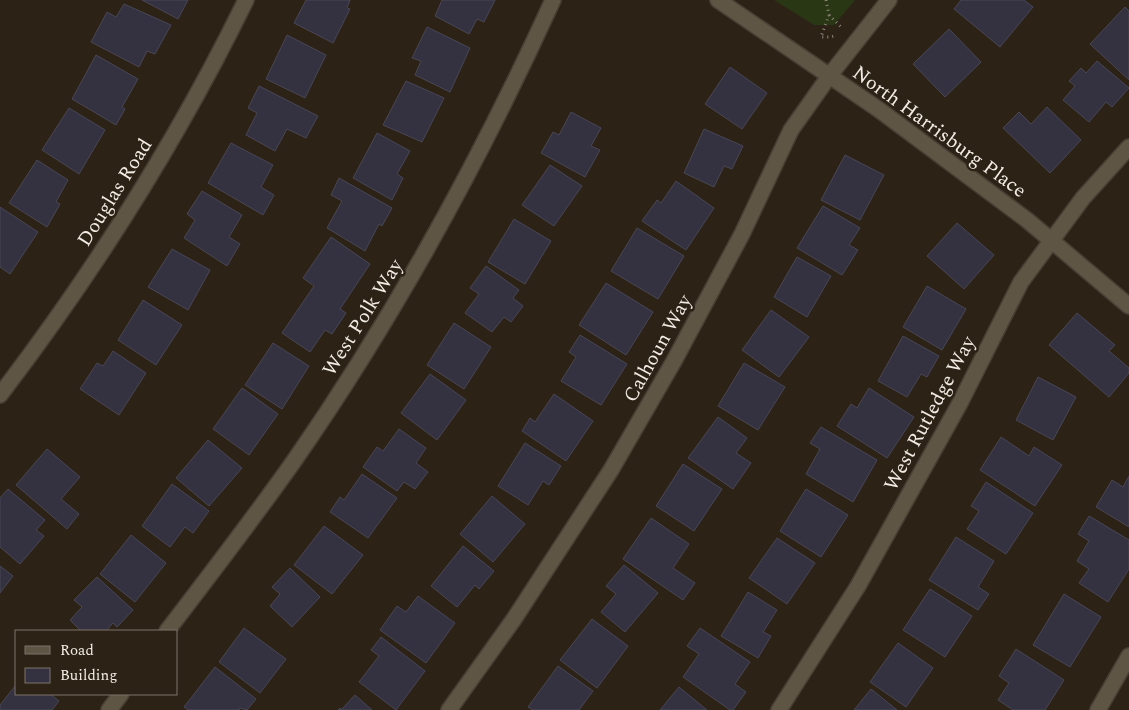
<svg xmlns="http://www.w3.org/2000/svg" width="1129" height="710" viewBox="0 0 1129 710" font-family="Spectral,serif">
	<rect width="100%" height="100%" fill="#2c2216"/>
	<path fill="#293715" d="M774,0H855L834,25H814Z"/>
	<g fill="#343240" stroke="#494656">
		<path d="M142,0H188L178,19Z"/>
		<path d="M306,0H350L347,8L350,9L333,43L294,23Z"/>
		<path d="M442,0H495L484,22L477,19L469,34L435,16Z"/>
		<path d="M961,0H1024L1033,7L1000,47L954,9Z"/>
		<path d="M124,4L171,25L155,54L147,51L139,67L91,42L107,12L116,17Z"/>
		<path d="M1125,7L1129,11V80L1090,44Z"/>
		<path d="M427,27L470,48L450,92L415,75L421,61L412,58Z"/>
		<path d="M949,29L981,62L945,97L913,64Z"/>
		<path d="M287,35L326,55L305,98L266,79Z"/>
		<path d="M96,55L138,79L122,107L125,109L116,125L72,99Z"/>
		<path d="M1097,61L1129,88L1112,107L1106,102L1089,122L1063,100L1075,86L1069,81L1081,68L1086,73Z"/>
		<path d="M730,67L767,93L742,129L705,104Z"/>
		<path d="M406,81L444,98L422,142L383,125Z"/>
		<path d="M259,86L318,116L306,138L287,129L275,151L246,135L257,113L248,108Z"/>
		<path d="M1047,107L1081,140L1050,173L1003,128L1019,112L1031,124Z"/>
		<path d="M69,108L105,130L79,174L42,150Z"/>
		<path d="M571,112L601,128L591,146L600,150L585,177L541,153L553,132L559,135Z"/>
		<path d="M704,129L743,146L732,169L724,166L714,187L684,173Z"/>
		<path d="M377,133L410,151L397,174L403,178L392,200L353,178Z"/>
		<path d="M231,143L273,165L261,187L274,195L263,215L208,183Z"/>
		<path d="M845,155L884,175L860,220L821,200Z"/>
		<path d="M37,160L68,180L56,202L60,204L47,227L9,203Z"/>
		<path d="M550,165L582,186L554,226L522,205Z"/>
		<path d="M339,178L392,208L382,226L379,224L365,251L327,228L342,201L331,195Z"/>
		<path d="M676,181L714,208L686,250L642,221L657,200L661,203Z"/>
		<path d="M202,191L242,215L229,237L240,244L227,266L184,238L195,220L187,214Z"/>
		<path d="M823,206L860,228L849,245L858,250L842,275L797,248Z"/>
		<path d="M0,207L38,232L10,274L0,267Z"/>
		<path d="M514,219L551,241L525,284L488,262Z"/>
		<path d="M957,223L994,255L964,289L927,256Z"/>
		<path d="M637,228L684,256L658,299L611,271Z"/>
		<path d="M331,237L370,264L340,309L346,313L332,334L325,330L310,352L282,333L314,286L303,278Z"/>
		<path d="M172,249L210,270L188,310L148,287Z"/>
		<path d="M797,257L831,276L807,317L774,297Z"/>
		<path d="M486,266L519,290L513,298L523,306L511,322L504,317L492,332L465,313L479,294L470,288Z"/>
		<path d="M606,283L653,312L626,355L579,325Z"/>
		<path d="M927,286L966,309L942,350L903,327Z"/>
		<path d="M143,300L182,325L156,365L118,340Z"/>
		<path d="M771,310L809,337L779,377L742,350Z"/>
		<path d="M1077,313L1115,345L1109,351L1129,368V373L1109,397L1049,345Z"/>
		<path d="M454,323L491,347L464,389L427,365Z"/>
		<path d="M580,335L627,364L601,405L561,381L576,357L569,352Z"/>
		<path d="M903,336L939,356L927,377L921,374L907,397L878,381Z"/>
		<path d="M273,343L309,366L282,409L245,385Z"/>
		<path d="M113,351L146,373L119,415L80,389L97,363L103,366Z"/>
		<path d="M744,363L785,387L758,430L718,406Z"/>
		<path d="M430,374L466,400L437,440L401,413Z"/>
		<path d="M1038,377L1076,397L1053,440L1016,420Z"/>
		<path d="M242,388L278,414L249,455L213,429Z"/>
		<path d="M869,388L914,417L887,458L837,426L851,404L857,408Z"/>
		<path d="M554,394L593,421L566,461L522,431L530,418L535,422Z"/>
		<path d="M718,417L747,438L736,453L751,463L733,489L688,458Z"/>
		<path d="M821,427L877,460L853,502L806,474L820,449L810,443Z"/>
		<path d="M399,429L426,448L416,463L428,472L415,489L404,482L397,491L363,467L377,447L383,451Z"/>
		<path d="M1001,437L1029,456L1034,447L1062,465L1035,506L980,470Z"/>
		<path d="M208,440L242,468L209,506L176,478Z"/>
		<path d="M525,443L561,466L549,485L543,481L528,505L498,486Z"/>
		<path d="M47,449L80,477L61,499L79,514L67,529L16,485Z"/>
		<path d="M683,464L722,489L694,531L656,506Z"/>
		<path d="M362,474L397,498L368,538L330,512L340,497L344,500Z"/>
		<path d="M1129,476V527L1096,507L1112,480L1123,487Z"/>
		<path d="M986,482L1033,513L1006,554L967,529L979,511L971,506Z"/>
		<path d="M172,484L209,511L193,533L185,527L170,547L142,526Z"/>
		<path d="M8,489L45,520L36,530L44,536L20,564L0,547V498Z"/>
		<path d="M806,489L848,515L821,557L780,531Z"/>
		<path d="M492,496L525,524L493,562L460,534Z"/>
		<path d="M1089,516L1129,540V569L1108,602L1079,583L1089,569L1077,561L1089,541L1078,534Z"/>
		<path d="M651,518L689,544L673,568L695,583L683,600L623,559Z"/>
		<path d="M324,526L363,555L332,594L294,565Z"/>
		<path d="M131,535L166,563L135,602L100,574Z"/>
		<path d="M956,537L994,561L978,587L989,594L978,610L929,580Z"/>
		<path d="M777,538L815,563L787,604L749,578Z"/>
		<path d="M463,546L494,571L479,589L475,585L457,607L431,586Z"/>
		<path d="M624,565L658,593L625,632L601,612L616,594L606,586Z"/>
		<path d="M0,566L13,576L0,593Z"/>
		<path d="M290,568L320,597L292,627L270,606L280,594L272,587Z"/>
		<path d="M97,577L133,610L117,627L113,623L106,631H81L70,620L82,607L74,600Z"/>
		<path d="M930,589L972,616L945,657L903,630Z"/>
		<path d="M748,592L777,610L763,632L771,636L758,658L721,636Z"/>
		<path d="M1064,594L1101,617L1070,667L1033,645Z"/>
		<path d="M418,596L455,623L426,663L380,630L397,606L406,612Z"/>
		<path d="M592,619L628,646L597,688L560,660Z"/>
		<path d="M244,628L286,659L260,693L219,662Z"/>
		<path d="M700,628L750,662L735,684L746,692L733,710H730L683,677L699,654L687,646Z"/>
		<path d="M381,637L425,671L396,710L359,682L379,656L371,650Z"/>
		<path d="M898,643L933,668L906,707L870,682Z"/>
		<path d="M1016,649L1064,680L1045,710H1013L998,700L1009,683L999,676Z"/>
		<path d="M558,666L593,691L579,710H533L528,707Z"/>
		<path d="M215,667L256,699L247,710L240,708L239,710H188L184,707Z"/>
		<path d="M16,685V694H50L59,701L52,710H0V705Z"/>
		<path d="M679,687L707,710H660Z"/>
		<path d="M871,689L897,710H854Z"/>
		<path d="M355,695L372,710H338L340,708L341,710Z"/>
	</g>
	<g fill="none" stroke-linecap="round" stroke-linejoin="round">
		<g stroke="#483e33" stroke-width="18">
			<g id="minor">
				<path d="M718,0L878,109L1027,220L1129,306"/>
				<path d="M0,395C94,272 178,139 246,0"/>
				<path d="M167,631C210,575 253,519 294,461C395,316 480,160 553,0"/>
				<path d="M109,710L121,694"/>
				<path d="M449,710L514,619L611,470L674,361L742,234L791,130L830,75L889,0"/>
				<path d="M779,710L858,586L960,403L1021,282L1083,198L1129,147"/>
				<path d="M1098,710L1129,656"/>
			</g>
		</g>
		<g stroke="#8f867c" stroke-width="3" stroke-dasharray="1 4" stroke-linecap="butt">
			<path d="M826,0L829,15L821,37H831L837,35"/>
			<path d="M829,15L843,29"/>
		</g>
		<use href="#minor" stroke="#5f5544" stroke-width="15"/>
	</g>
	<g text-anchor="middle" stroke-width="5" stroke-linejoin="round" paint-order="stroke">
		<g font-size="20" fill="#f3ece4" stroke="#2c2216">
			<text transform="translate(940 131) rotate(36)" y="7">North Harrisburg Place</text>
			<text transform="translate(114 192) rotate(-58)" y="7">Douglas Road</text>
			<text transform="translate(362 317) rotate(-58)" y="7">West Polk Way</text>
			<text transform="translate(657 348) rotate(-61)" y="7">Calhoun Way</text>
			<text transform="translate(929 413) rotate(-62)" y="7">West Rutledge Way</text>
		</g>
	</g>
	<rect x="15" y="630" width="162" height="65" fill="#2c2216" stroke="#7c7368"/>
	<rect x="25" y="646" width="25" height="8" fill="#5f5544" stroke="#7c7368"/>
	<text x="60" y="655" font-size="15" fill="#f3ece4">Road</text>
	<rect x="25" y="668" width="25" height="15" fill="#343240" stroke="#7c7368"/>
	<text x="60" y="680" font-size="15" fill="#f3ece4">Building</text>
</svg>
